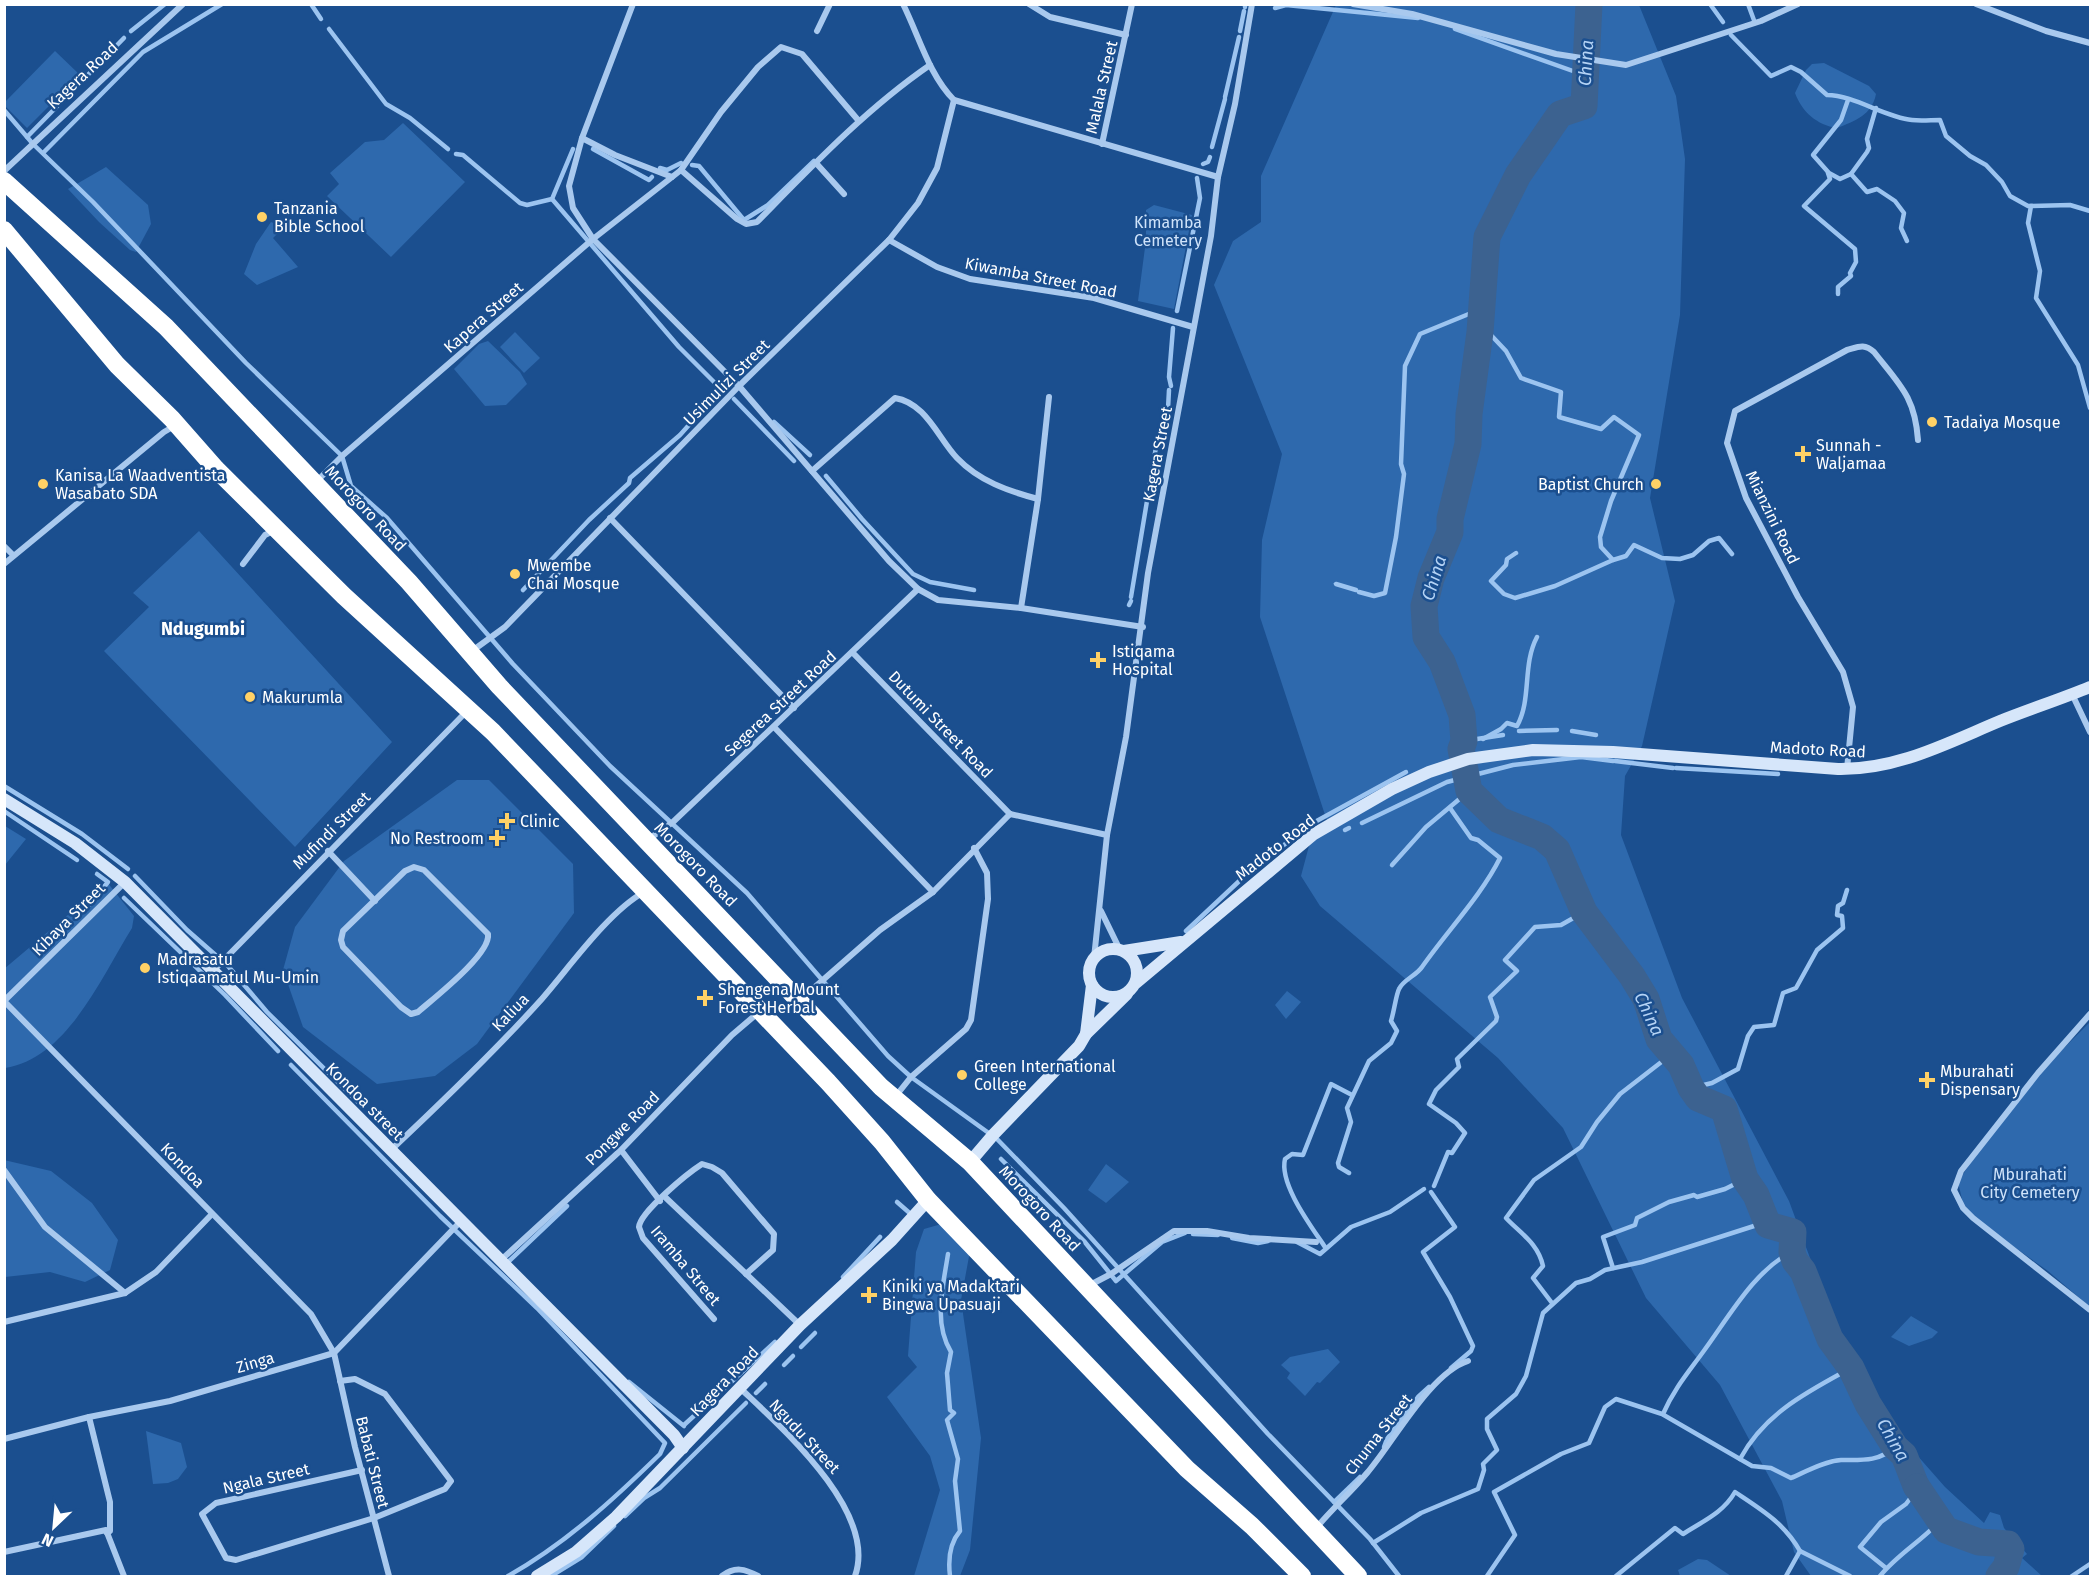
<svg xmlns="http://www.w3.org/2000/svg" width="2095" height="1581" viewBox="0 0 2095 1581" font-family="'Fira Sans',sans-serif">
	<rect width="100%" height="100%" fill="#1b4f8f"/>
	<g fill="#2e69ad">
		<path d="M1336,5H1639L1676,96L1685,159L1680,315L1650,498L1675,601L1642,746L1625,776L1621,835L1682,998L1789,1201L1858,1388L1945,1487L1984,1523L1990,1512L2000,1515L2004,1528L2027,1554L2022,1558L2042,1576H1811L1794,1552L1782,1501L1720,1385L1646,1298L1563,1128L1498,1058L1320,906L1301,876L1309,846L1328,824L1260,617L1262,540L1282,454L1214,285L1233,241L1261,222V176Z"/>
		<path d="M55,51L80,75L27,128L5,106V102Z"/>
		<path d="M1824,63L1869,86L1876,94C1872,115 1855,121 1837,128C1817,125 1802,112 1795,93L1806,70L1812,64Z"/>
		<path d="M403,123L465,182L391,257L327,196L339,184L330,173L365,142L384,140Z"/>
		<path d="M106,167L148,205L151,224L136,252L130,250L99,222L68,189Z"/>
		<path d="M1154,205L1192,215L1174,309L1138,301L1146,240V210Z"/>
		<path d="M271,222L284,227L273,238L298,267L257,285L244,274L256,244Z"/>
		<path d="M515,332L540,358L524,373L500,347Z"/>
		<path d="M488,341L520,372L527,384L506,405L485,406L454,369L479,344Z"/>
		<path d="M199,531L392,742L295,847L104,651L149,607L133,593Z"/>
		<path d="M457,780H489L573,864L574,913L477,1044L435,1076L377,1084L303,1027L283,970L295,927L344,861Z"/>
		<path d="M5,826L26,839L5,865Z"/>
		<path d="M107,882L134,916L132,928C102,976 67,1059 5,1068L4,969Z"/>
		<path d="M1287,991L1301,1002L1286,1019L1275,1005Z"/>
		<path d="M2090,1022V1307L2048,1271L1965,1212L1958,1182L1997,1122L2045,1067Z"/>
		<path d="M4,1160L51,1171L92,1203L118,1240L110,1270L85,1282L50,1272L5,1277Z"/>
		<path d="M1106,1164L1129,1182L1106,1203L1088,1190Z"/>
		<path d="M945,1223L970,1251L961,1300L981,1438L970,1550L960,1576H914L940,1490L930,1456L887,1397L917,1367L908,1356L916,1252L924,1229Z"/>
		<path d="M1911,1316L1938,1332L1932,1338L1909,1346L1891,1337Z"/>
		<path d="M1328,1349L1340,1362L1320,1383L1317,1382L1305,1396L1287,1378L1290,1373L1281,1365L1290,1357Z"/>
		<path d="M146,1431L181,1443L187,1467L178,1479L168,1483L153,1484Z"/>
		<path d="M1698,1559L1707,1560L1731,1576H1680L1678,1570Z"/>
	</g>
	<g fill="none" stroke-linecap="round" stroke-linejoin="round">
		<g stroke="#9cc4f0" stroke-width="4.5">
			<path d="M311,4L321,19"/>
			<path d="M1710,4L1723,22"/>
			<path d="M1748,4L1755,23"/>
			<path d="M1245,7V4"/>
			<path d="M1275,8L1286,5L1418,18"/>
			<path d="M329,29L386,104L410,118L448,149"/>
			<path d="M1455,29L1587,76"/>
			<path d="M131,31L165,4"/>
			<path d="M1240,31L1244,11"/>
			<path d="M1731,35L1771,76L1791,67L1801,72L1827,95C1854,95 1884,117 1912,120C1921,121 1931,120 1940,120L1946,136L1970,156L1986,165L2002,182L2010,196L2028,206L2070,205L2090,211"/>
			<path d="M1225,97L1239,37"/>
			<path d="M1848,100L1841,120L1813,155L1829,173L1840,179L1851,174L1867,152L1869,148L1867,139L1876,108"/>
			<path d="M4,110L33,144L93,202L246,363L342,456L351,486L387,518L513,664L610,766L747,893L888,1056L911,1077L997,1139L1064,1208L1268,1434L1370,1539L1399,1576"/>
			<path d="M27,137L124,38"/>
			<path d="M1212,147L1225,99"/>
			<path d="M593,149L649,180L652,177"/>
			<path d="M44,152L143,52L222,4"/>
			<path d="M456,154L463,155L520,203L527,205L552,199L573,149"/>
			<path d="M1203,164L1208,162L1210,157"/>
			<path d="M692,165L699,166L744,220L768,205L814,161"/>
			<path d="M660,168L667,170L681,163"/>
			<path d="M1828,173L1830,179L1804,206L1855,249L1856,262L1850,273L1851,276L1838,287V294"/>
			<path d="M1851,174L1867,192L1877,189L1895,201L1904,213L1901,228L1907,241"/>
			<path d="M2031,206L2028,223L2040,271L2036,298L2078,365L2090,408"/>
			<path d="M1177,311L1200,198L1197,178"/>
			<path d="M1480,332L1489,333L1506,351L1521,378L1561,392L1559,417L1601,429L1614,417L1639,435L1611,501L1600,537L1601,547L1613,560L1626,556L1634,545L1662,558L1680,559L1693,555L1709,541L1719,538L1732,554"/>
			<path d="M1171,386L1169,377L1173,328"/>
			<path d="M734,399L794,461"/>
			<path d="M1168,409L1169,390"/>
			<path d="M774,422L810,455"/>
			<path d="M826,476L862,519L913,574L930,582L974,590"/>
			<path d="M1516,553L1507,559L1506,565L1491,581L1504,594L1515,598L1555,586L1613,560"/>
			<path d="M1336,584L1356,590"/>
			<path d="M523,590L589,520L629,483L630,478L680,435L721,389L679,347L552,199"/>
			<path d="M1359,592L1374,596L1385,593L1396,537L1404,474L1401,464L1405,366L1420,334L1481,309"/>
			<path d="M1131,597L1157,441L1167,415"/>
			<path d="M1129,605L1131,601"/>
			<path d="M1519,731L1557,730"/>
			<path d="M1572,731L1596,735"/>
			<path d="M1483,739L1501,729L1507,723L1517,726C1532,699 1522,665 1537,637"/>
			<path d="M1464,741L1503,735"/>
			<path d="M1615,761L1673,768"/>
			<path d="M1676,768L1778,774"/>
			<path d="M4,786L82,834L128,869"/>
			<path d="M4,811L77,860"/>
			<path d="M1313,823L1406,772"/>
			<path d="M1362,823L1447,782L1513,765L1581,757L1613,761"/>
			<path d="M1345,830L1349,828"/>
			<path d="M1290,840L1302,831"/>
			<path d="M1281,847L1288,842"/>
			<path d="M1392,865L1426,827L1469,791"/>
			<path d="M135,876L187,930L228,966L267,1012L362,1106"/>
			<path d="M124,898L225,995L278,1051"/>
			<path d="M90,904L108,882L97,874"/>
			<path d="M1186,931L1251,870L1276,851"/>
			<path d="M291,1065L440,1216L537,1308L665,1443L660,1454C613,1500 565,1544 508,1576"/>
			<path d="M1691,1088L1712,1083L1738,1069L1748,1036L1754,1027L1774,1025L1783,993L1796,988L1817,950L1843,928L1842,916L1837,915L1838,906L1843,903L1847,890"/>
			<path d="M1001,1159L1084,1241L1116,1281L1162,1242L1185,1233"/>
			<path d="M1349,1173L1339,1167L1338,1163L1351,1122L1347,1108L1369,1061L1391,1043L1397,1031L1391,1021C1394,1012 1396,995 1399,989C1403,980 1417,975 1422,967C1448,930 1481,896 1500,858L1478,840L1471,838L1450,808"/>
			<path d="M1434,1186L1448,1152L1452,1153L1465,1133L1456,1123L1429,1104L1436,1090L1459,1067L1457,1059L1496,1021L1497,1017L1490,997L1517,971L1505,960L1535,927L1561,925L1584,912"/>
			<path d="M1431,1192L1455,1227L1423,1252L1450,1297L1473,1346L1471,1351L1451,1368"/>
			<path d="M897,1202L913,1216"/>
			<path d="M1193,1234L1218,1235"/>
			<path d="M1232,1238L1258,1243L1268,1241"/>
			<path d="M1297,1242L1320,1254L1351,1227L1390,1212L1424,1189"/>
			<path d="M1325,1247C1311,1226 1279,1184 1285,1159L1292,1154L1303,1155L1331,1084L1352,1095"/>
			<path d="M948,1254C943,1287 933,1322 951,1352L947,1373L950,1410L954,1413L947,1420L958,1459L955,1481L960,1531C949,1544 948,1560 950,1576"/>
			<path d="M506,1264L567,1206"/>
			<path d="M1613,1268L1603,1237L1635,1225L1637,1218L1669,1202L1694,1195L1697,1197L1725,1189L1745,1179"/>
			<path d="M843,1277L880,1237"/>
			<path d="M1552,1303L1533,1278L1543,1266C1538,1243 1520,1233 1506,1218L1534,1180L1581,1147L1597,1122L1620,1094L1673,1053"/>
			<path d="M801,1347L815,1333"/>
			<path d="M784,1365L793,1356"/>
			<path d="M629,1382L684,1426"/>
			<path d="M756,1393L765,1384"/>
			<path d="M1663,1414C1674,1389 1687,1374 1703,1352C1727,1320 1755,1269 1792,1252"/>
			<path d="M684,1425L775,1342"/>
			<path d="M1384,1447L1387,1439L1418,1397L1429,1387"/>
			<path d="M1740,1459C1765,1413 1807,1392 1851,1368"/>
			<path d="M1334,1502L1360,1477"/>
			<path d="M625,1516L644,1498L660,1488L746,1403"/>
			<path d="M1373,1543L1421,1513L1478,1489L1484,1470L1483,1464L1497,1450L1487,1429V1419L1516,1394L1526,1376L1543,1313L1576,1283L1590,1279L1605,1270L1642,1262L1754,1226L1762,1216"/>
			<path d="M1886,1568L1860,1547L1881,1522L1906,1504L1918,1488"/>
			<path d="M551,1576L582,1557L614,1526"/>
			<path d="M1487,1576L1515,1535L1494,1492L1561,1454L1589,1443L1605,1407L1616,1399L1662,1414L1752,1466L1771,1468L1791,1478C1805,1472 1825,1461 1841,1460C1861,1460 1879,1462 1895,1447"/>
			<path d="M1616,1576L1675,1528L1683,1534C1703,1521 1723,1513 1735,1492C1762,1510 1784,1523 1800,1551"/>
			<path d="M1786,1576L1800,1551L1850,1576"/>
			<path d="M1880,1576C1897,1555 1920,1542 1939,1522"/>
			<path d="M2072,1576L2090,1564"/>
		</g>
		<g stroke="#3c6290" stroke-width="27">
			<path d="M1589,4L1584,106L1560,114L1518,175L1487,237L1480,332L1469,414L1468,444L1450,519V532L1431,578L1424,606L1426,637L1442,662L1462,715L1464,741L1461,749L1469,791L1499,820L1542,837L1557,850L1584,912L1632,976L1646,999L1659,1039L1681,1065L1691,1088L1698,1098L1724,1109L1745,1179L1756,1195L1768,1225L1793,1232L1792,1252L1795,1261L1803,1271L1830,1339L1851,1368L1868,1404L1895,1447L1904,1455L1916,1486"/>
			<path d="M1917,1487L1946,1530L1979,1542L2008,1544L2011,1549L2006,1567L1999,1576"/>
		</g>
		<g stroke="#a9c9ee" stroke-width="6">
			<path d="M633,4L582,138L569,186L573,208L593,239L739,386L889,561L918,589L938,600L1021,608L1143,627"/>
			<path d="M903,4C919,36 929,75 954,100L1218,177"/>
			<path d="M1029,4L1050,17L1126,35"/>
			<path d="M1353,4L1412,14L1556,54L1626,65L1761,21L1798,4"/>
			<path d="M1976,4L2046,31L2090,43"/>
			<path d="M817,31L830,4"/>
			<path d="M582,138L615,155L672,177"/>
			<path d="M1102,144L1132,4"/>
			<path d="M816,163L844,194"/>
			<path d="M681,170L737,219L746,224L757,222C812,166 866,109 930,65"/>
			<path d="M4,171L183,4"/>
			<path d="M889,240L937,267L970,279L1094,298L1193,327"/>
			<path d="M812,471L895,398C926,403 938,438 957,458C979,481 1008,491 1038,499"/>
			<path d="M316,482L342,456L593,239L681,170L721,112L758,67L781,47L802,54L858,120"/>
			<path d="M610,518L794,708"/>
			<path d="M4,546L13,555"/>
			<path d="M4,564L164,432L176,425"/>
			<path d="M243,564L265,535L275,530"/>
			<path d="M1021,608L1038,499L1049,397"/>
			<path d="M472,651L505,627L739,386L889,240L918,203L937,168L954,100"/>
			<path d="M853,653L1010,814"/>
			<path d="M2072,694L2090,732"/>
			<path d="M774,727L933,892"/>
			<path d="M1847,769L1853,707L1843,672L1798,597L1746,498L1727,443L1735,411L1847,350C1858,347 1864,343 1874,352C1900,385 1915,397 1918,440"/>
			<path d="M1010,814L1107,835"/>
			<path d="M649,839L673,822L918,589"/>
			<path d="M328,851L375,901"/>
			<path d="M414,867L424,870L488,934C491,954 434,998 418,1012L411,1014L401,1007L343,947L341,940L343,931L405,871Z"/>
			<path d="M1101,911L1120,950"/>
			<path d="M1094,958L1107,835L1126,737L1148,573L1211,236L1218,177L1235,104L1252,4"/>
			<path d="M213,971L466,712"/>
			<path d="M800,1000L880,930L933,892L1010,814"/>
			<path d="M4,1001L311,1314L334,1353L355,1447L389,1576"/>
			<path d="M4,1001L125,882"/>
			<path d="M2090,1014L2038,1073L1961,1171L1954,1190L1963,1208L1973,1218L2090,1310"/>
			<path d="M895,1097L911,1077L966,1029L971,1020L988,899L987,873L974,848"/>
			<path d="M391,1150C442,1102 493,1053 540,1001C569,968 607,913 644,892"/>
			<path d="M621,1150L660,1201"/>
			<path d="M4,1170L45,1227L125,1293"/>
			<path d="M665,1197L800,1325"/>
			<path d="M501,1260L621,1150L732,1035L759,1012"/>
			<path d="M1088,1286L1111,1274L1174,1231H1207L1249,1238L1316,1242"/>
			<path d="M714,1319L643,1238L639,1227C640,1212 688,1173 702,1164L712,1167L722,1173L774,1234L773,1250L746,1274"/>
			<path d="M4,1322L125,1293L156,1272L212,1214"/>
			<path d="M340,1381L355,1379L385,1394L451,1481L445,1489L374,1518L236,1560L226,1558L202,1514L216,1503L362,1470"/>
			<path d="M740,1388C782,1428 878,1512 855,1576"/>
			<path d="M89,1417L110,1502V1531L107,1533"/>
			<path d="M4,1439L89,1417L170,1401L334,1353L461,1221"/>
			<path d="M1317,1527C1333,1508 1351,1492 1367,1473C1393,1443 1430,1373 1468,1361"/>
			<path d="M4,1552L106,1530L124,1576"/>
			<path d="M722,1576C735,1566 745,1569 758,1576"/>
		</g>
		<g stroke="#d6e6fa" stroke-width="12">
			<path d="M4,799L75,843L125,882L674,1435L683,1448"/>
			<circle cx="1113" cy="973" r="24"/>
			<path d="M1124,951L1181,942"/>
			<path d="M1136,983L1314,834L1392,789L1429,772L1468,759L1533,750L1613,752L1838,769C1897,770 1947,743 2000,721C2030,709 2061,699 2090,687"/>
			<path d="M1086,1034L1092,985"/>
			<path d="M970,1162L993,1135L1079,1046L1086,1034L1127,994"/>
			<path d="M537,1576L576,1552L616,1517L800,1325L892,1240L928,1200"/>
		</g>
		<g stroke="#fff" stroke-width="18">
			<path d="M4,181L166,327L409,582L499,686L799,1001L881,1087L970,1162L1358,1576"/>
			<path d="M4,230L117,365L172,419L216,469L344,596L493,732L828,1082L882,1142L928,1200L1187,1469L1252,1526L1302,1576"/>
		</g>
	</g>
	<g fill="#ffd166" stroke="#1b4f8f" stroke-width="2">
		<circle cx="262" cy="217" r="6"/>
		<circle cx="1932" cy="422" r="6"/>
		<path d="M1800 445h6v6h6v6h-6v6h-6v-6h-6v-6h6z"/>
		<circle cx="43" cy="484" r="6"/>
		<circle cx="1656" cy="484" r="6"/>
		<circle cx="515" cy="574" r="6"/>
		<path d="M1095 651h6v6h6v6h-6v6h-6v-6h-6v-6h6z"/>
		<circle cx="250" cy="697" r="6"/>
		<path d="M504 812h6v6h6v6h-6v6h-6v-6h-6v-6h6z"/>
		<path d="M494 829h6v6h6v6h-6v6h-6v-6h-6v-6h6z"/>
		<circle cx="145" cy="968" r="6"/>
		<path d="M702 989h6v6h6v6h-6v6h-6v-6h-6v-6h6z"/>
		<circle cx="962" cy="1075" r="6"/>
		<path d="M1924 1071h6v6h6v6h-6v6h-6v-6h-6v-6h6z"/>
		<path d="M866 1286h6v6h6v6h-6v6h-6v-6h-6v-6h6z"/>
	</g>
	<g text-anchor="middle" stroke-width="5" stroke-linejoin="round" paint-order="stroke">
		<g font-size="16" fill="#fff" stroke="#1b4f8f">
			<text transform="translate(82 75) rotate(-43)" y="6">Kagera Road</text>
			<text transform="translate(1101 87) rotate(-77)" y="6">Malala Street</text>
			<text transform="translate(1041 277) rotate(11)" y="6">Kiwamba Street Road</text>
			<text transform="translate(483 317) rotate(-41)" y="6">Kapera Street</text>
			<text transform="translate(726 382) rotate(-45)" y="6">Usimulizi Street</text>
			<text transform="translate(1157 454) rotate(-79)" y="6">Kagera Street</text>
			<text transform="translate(366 508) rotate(47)" y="6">Morogoro Road</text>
			<text transform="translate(1773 517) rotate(64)" y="6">Mianzini Road</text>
			<text transform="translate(780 703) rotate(-43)" y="6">Segerea Street Road</text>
			<text transform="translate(941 724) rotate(46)" y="6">Dutumi Street Road</text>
			<text transform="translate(1818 749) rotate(3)" y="6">Madoto Road</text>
			<text transform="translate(331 830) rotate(-45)" y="6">Mufindi Street</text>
			<text transform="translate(1275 847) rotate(-38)" y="6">Madoto Road</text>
			<text transform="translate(696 864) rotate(46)" y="6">Morogoro Road</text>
			<text transform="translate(68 919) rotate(-45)" y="6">Kibaya Street</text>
			<text transform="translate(510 1012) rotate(-46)" y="6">Kaliua</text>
			<text transform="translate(365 1101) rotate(45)" y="6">Kondoa street</text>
			<text transform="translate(622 1128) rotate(-45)" y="6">Pongwe Road</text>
			<text transform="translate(183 1165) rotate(46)" y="6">Kondoa</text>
			<text transform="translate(1040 1208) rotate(47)" y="6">Morogoro Road</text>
			<text transform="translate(686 1265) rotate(50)" y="6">Iramba Street</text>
			<text transform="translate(255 1362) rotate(-16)" y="6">Zinga</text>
			<text transform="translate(724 1381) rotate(-46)" y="6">Kagera Road</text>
			<text transform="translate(1378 1434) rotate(-52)" y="6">Chuma Street</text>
			<text transform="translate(805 1436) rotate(47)" y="6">Ngudu Street</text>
			<text transform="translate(373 1462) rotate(76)" y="6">Babati Street</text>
			<text transform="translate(266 1478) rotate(-13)" y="6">Ngala Street</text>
		</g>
		<g font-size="16" fill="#fff" stroke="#1b4f8f" text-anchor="start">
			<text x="274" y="214">Tanzania<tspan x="274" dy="18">Bible School</tspan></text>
			<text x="1944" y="428">Tadaiya Mosque</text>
			<text x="1816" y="451">Sunnah -<tspan x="1816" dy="18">Waljamaa</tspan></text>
			<text x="55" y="481">Kanisa La Waadventista<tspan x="55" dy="18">Wasabato SDA</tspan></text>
			<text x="1644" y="490" text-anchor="end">Baptist Church</text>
			<text x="527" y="571">Mwembe<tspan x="527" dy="18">Chai Mosque</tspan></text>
			<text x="1112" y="657">Istiqama<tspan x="1112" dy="18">Hospital</tspan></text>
			<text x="262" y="703">Makurumla</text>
			<text x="520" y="827">Clinic</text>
			<text x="484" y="844" text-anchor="end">No Restroom</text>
			<text x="157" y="965">Madrasatu<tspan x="157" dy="18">Istiqaamatul Mu-Umin</tspan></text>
			<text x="718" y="995">Shengena Mount<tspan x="718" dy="18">Forest Herbal</tspan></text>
			<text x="974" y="1072">Green International<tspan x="974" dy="18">College</tspan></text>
			<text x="1940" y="1077">Mburahati<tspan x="1940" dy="18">Dispensary</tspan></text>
			<text x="882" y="1292">Kiniki ya Madaktari<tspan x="882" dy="18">Bingwa Upasuaji</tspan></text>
		</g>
		<g font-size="16" fill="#cfe3fa" stroke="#1b4f8f">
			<text x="1168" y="228">Kimamba<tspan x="1168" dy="18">Cemetery</tspan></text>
			<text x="2030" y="1180">Mburahati<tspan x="2030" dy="18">City Cemetery</tspan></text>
		</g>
		<g font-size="18" font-style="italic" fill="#b5d3f5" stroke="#1b4f8f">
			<text transform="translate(1586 63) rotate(-87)" y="6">China</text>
			<text transform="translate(1434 578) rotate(-73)" y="6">China</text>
			<text transform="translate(1649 1014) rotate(65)" y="6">China</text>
			<text transform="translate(1893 1440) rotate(60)" y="6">China</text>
		</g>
		<g font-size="18" font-weight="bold" fill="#fff" stroke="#1b4f8f">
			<text x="203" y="635">Ndugumbi</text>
		</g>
	</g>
	<rect width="2095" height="1581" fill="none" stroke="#ffffff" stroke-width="12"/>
	<g transform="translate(54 1527) rotate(206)" stroke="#1b4f8f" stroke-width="4.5" paint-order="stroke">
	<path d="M0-4.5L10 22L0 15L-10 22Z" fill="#ffffff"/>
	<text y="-9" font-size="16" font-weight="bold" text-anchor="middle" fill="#ffffff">N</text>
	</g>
</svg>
